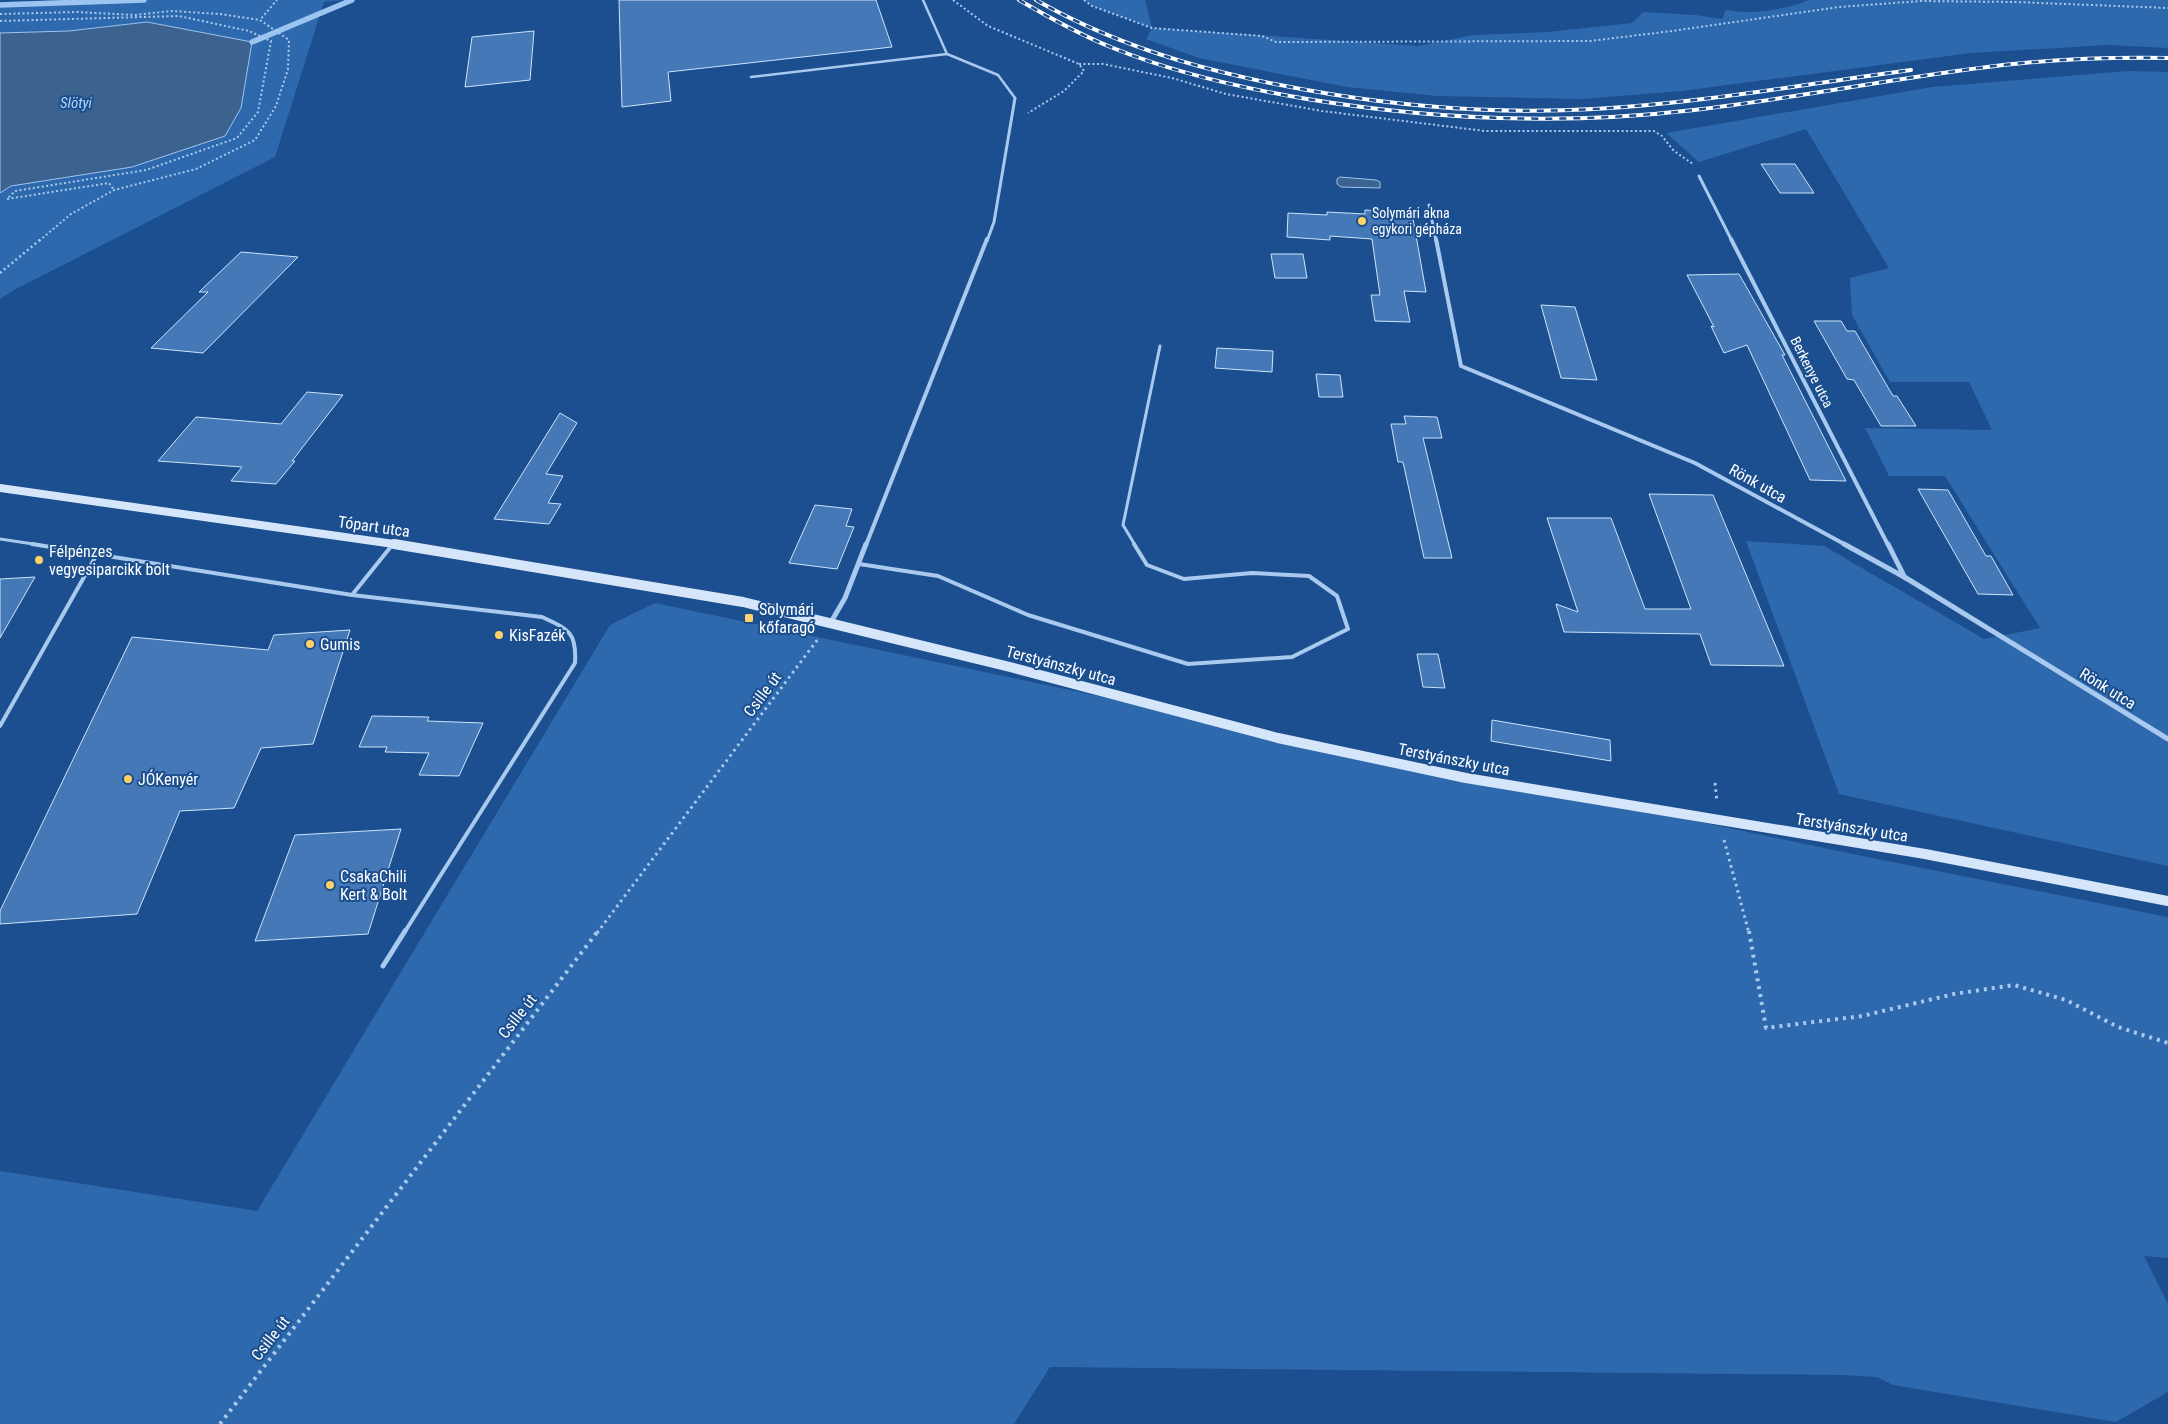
<svg xmlns="http://www.w3.org/2000/svg" width="2168" height="1424" viewBox="0 0 2168 1424" font-family="'Roboto Condensed',sans-serif">
	<rect width="100%" height="100%" fill="#1b4f8f"/>
	<g fill="#2e69ad">
		<path d="M62,0H343L324,2L275,157L16,289L0,299V193L11,186L241,108L252,42L147,22L69,31L0,33V2Z"/>
		<path d="M1084,0H1145L1152,28L1418,46L1473,35L1548,32L1632,23L1643,12L1695,15L1722,19L1726,10C1755,15 1782,10 1809,0H2168V48L2108,45L1971,53L1682,91L1582,99L1437,96L1347,87L1199,58L1146,39L1152,28L1092,6Z"/>
		<path d="M2128,71L2168,72V866L1839,794L1746,541L1824,546L1984,639L2040,628L1945,476H1889L1865,428L1992,430L1969,382H1890L1852,315L1850,278L1889,268L1806,129L1699,162L1666,133L1932,87Z"/>
		<path d="M655,603L1848,853L2168,917V1258L2144,1256L2168,1304V1392L2116,1422L1893,1385L1877,1377L1841,1375L1050,1367L1014,1424H0V1171L257,1211L610,625Z"/>
	</g>
	<g fill="#3c6290" stroke="#9cc4f0">
		<path d="M147,22L252,42L241,108L225,136L132,167L11,186L0,193V33L69,31Z"/>
		<path d="M1340,177L1376,180L1380,182V188L1341,187L1337,184V179Z"/>
	</g>
	<g fill="none" stroke-linecap="round" stroke-linejoin="round">
		<g stroke="#9cc4f0" stroke-width="5.5">
			<path d="M0,5L144,0"/>
			<path d="M252,42L352,0"/>
		</g>
	</g>
	<g fill="#4478b7" stroke="#cfe3fa">
		<path d="M619,0H876L892,47L668,72L671,101L622,107Z"/>
		<path d="M534,31L530,80L465,87L472,37Z"/>
		<path d="M1761,164H1795L1814,193H1780Z"/>
		<path d="M1365,210L1412,213L1426,292L1404,291L1410,322L1375,321L1371,295H1380L1372,239L1330,236V240L1287,237L1288,213L1327,215V212L1365,214Z"/>
		<path d="M241,252L298,257L203,353L151,348L208,292H199Z"/>
		<path d="M1271,254H1303L1307,278H1275Z"/>
		<path d="M1739,274L1785,355H1782L1846,481L1810,480L1747,345L1724,353L1711,326L1714,327L1687,275Z"/>
		<path d="M1541,305L1575,307L1597,380L1561,378Z"/>
		<path d="M1814,321H1841L1847,331H1855L1893,396H1897L1916,426H1881L1854,380L1847,379Z"/>
		<path d="M1217,348L1273,351L1272,372L1215,368Z"/>
		<path d="M1316,374L1340,375L1343,397H1319Z"/>
		<path d="M307,392L343,395L292,461H295L276,484L231,481L242,467L158,461L196,417L281,424Z"/>
		<path d="M560,413L577,423L546,474L563,476L548,503L561,504L549,524L494,519Z"/>
		<path d="M1404,416L1437,417L1442,438H1423L1452,558H1424L1403,462H1398L1391,424H1406Z"/>
		<path d="M1918,489L1948,490L1986,556H1991L2013,595L1978,594Z"/>
		<path d="M1649,494L1713,495L1784,666L1711,665L1700,634L1564,632L1556,604L1578,612L1547,518H1611L1645,609H1691Z"/>
		<path d="M815,505L852,509L846,526L854,527L837,569L789,563Z"/>
		<path d="M35,577L0,638V579Z"/>
		<path d="M350,630L313,744L261,748L234,808L180,811L137,914L0,924V911L132,637L268,650L274,635Z"/>
		<path d="M1417,654H1438L1445,688L1423,687Z"/>
		<path d="M372,716L429,717L427,721L483,723L459,776L419,775L429,753L385,752L387,747H359Z"/>
		<path d="M1492,720L1610,740L1611,761L1491,741Z"/>
		<path d="M401,829L368,934L255,941L295,835Z"/>
	</g>
	<g fill="none" stroke-linecap="round" stroke-linejoin="round">
		<g stroke="#a9c9ee" stroke-width="2" stroke-dasharray="2 2.5" stroke-linecap="butt">
			<path d="M953,0L988,26L1079,64L1084,71L1064,91L1028,113"/>
			<path d="M1084,0L1092,6L1152,28L1262,36L1276,42L1590,41L1672,31L1839,7L1921,1L2014,2L2168,8"/>
			<path d="M0,14L77,12L135,15L172,11L220,14L260,20"/>
			<path d="M0,21L179,16L249,31L271,41L258,112L237,138L146,170L15,191L7,199L109,183L114,190"/>
			<path d="M1079,64H1103L1172,78L1226,94L1322,111L1485,131H1654L1662,136L1674,151L1693,164"/>
			<path d="M39,241L71,214L114,190L196,169L255,140L276,106L288,69L289,40L260,20L277,0"/>
		</g>
		<path stroke="#a9c9ee" stroke-width="2.5" stroke-dasharray="2 3" stroke-linecap="butt" d="M0,273L41,239"/>
		<g stroke="#a9c9ee" stroke-width="3" stroke-dasharray="2.5 4" stroke-linecap="butt">
			<path d="M1715,783L1717,802"/>
			<path d="M1724,840L1749,933"/>
			<path d="M597,933L818,639"/>
		</g>
		<g stroke="#a9c9ee" stroke-width="4" stroke-dasharray="3 5" stroke-linecap="butt">
			<path d="M1749,931L1766,1028L1862,1016L1954,994L2014,985L2066,1000L2118,1027L2168,1043"/>
			<path d="M220,1424L598,931"/>
		</g>
		<g stroke="#a9c9ee" stroke-width="2.5">
			<path d="M923,0L947,54L998,75L1015,98"/>
			<path d="M751,77L947,54"/>
		</g>
		<g stroke="#a9c9ee" stroke-width="3">
			<path d="M0,539L40,545"/>
			<path d="M1135,545L1123,525L1160,346"/>
		</g>
		<g stroke="#a9c9ee" stroke-width="4">
			<path d="M32,544L352,595L542,617C568,629 577,632 575,663L404,933"/>
			<path d="M859,564L938,576L1028,615L1188,664L1292,657L1348,629L1337,596L1309,576L1252,573L1184,579L1147,565L1134,544"/>
			<path d="M352,595L393,544"/>
			<path d="M0,726L97,554"/>
		</g>
		<path stroke="#a9c9ee" stroke-width="5" d="M383,966L405,931"/>
		<g stroke="#a9c9ee" stroke-width="3">
			<path d="M1699,176L1732,241"/>
			<path d="M1429,205L1436,241"/>
			<path d="M987,241L994,222L1015,98"/>
		</g>
		<g stroke="#a9c9ee" stroke-width="4">
			<path d="M1436,239L1461,366L1695,463L1846,545"/>
			<path d="M1731,239L1888,545"/>
			<path d="M866,545L987,239"/>
		</g>
		<g stroke="#a9c9ee" stroke-width="5">
			<path d="M1844,544L1906,578L2168,739"/>
			<path d="M1888,544L1905,578"/>
			<path d="M831,622L845,598L866,544"/>
		</g>
		<path stroke="#d6e6fa" stroke-width="8" d="M0,488L401,545"/>
		<path stroke="#d6e6fa" stroke-width="10" d="M394,544L743,602L1010,667L1278,738L1466,778L1925,854L2168,901"/>
		<g stroke="#fff" stroke-width="4">
			<g id="rail">
				<path d="M1019,0C1050,18 1080,35 1113,48C1175,73 1241,88 1307,99C1435,120 1565,125 1694,110C1798,98 1900,77 2003,65C2058,59 2113,57 2168,58"/>
				<path d="M1036,0C1127,52 1226,77 1330,94C1417,108 1506,114 1594,109C1700,103 1806,84 1911,70"/>
			</g>
		</g>
		<use href="#rail" stroke="#1b4f8f" stroke-width="2.5" stroke-dasharray="7" stroke-linecap="butt"/>
	</g>
	<g fill="#ffd166" stroke="#1b4f8f" stroke-width="2">
		<circle cx="1362" cy="221" r="5"/>
		<circle cx="39" cy="560" r="5"/>
		<rect x="744" y="613" width="10" height="10" rx="2.5"/>
		<circle cx="499" cy="635" r="5"/>
		<circle cx="310" cy="644" r="5"/>
		<circle cx="128" cy="779" r="5"/>
		<circle cx="330" cy="885" r="5"/>
	</g>
	<g text-anchor="middle" stroke-width="4" stroke-linejoin="round" paint-order="stroke">
		<g font-size="14" fill="#fff" stroke="#1b4f8f" text-anchor="start">
			<text x="1372" y="218">Solymári akna<tspan x="1372" dy="16">egykori gépháza</tspan></text>
		</g>
		<g font-size="14" fill="#fff" stroke="#1b4f8f">
			<text transform="translate(1812 372) rotate(63)" y="5">Berkenye utca</text>
		</g>
		<g font-size="15" font-style="italic" fill="#b5d3f5" stroke="#1b4f8f">
			<text x="76" y="108">Slötyi</text>
		</g>
		<g font-size="16" fill="#fff" stroke="#1b4f8f">
			<text transform="translate(1758 483) rotate(29)" y="6">Rönk utca</text>
			<text transform="translate(374 526) rotate(8)" y="6">Tópart utca</text>
			<text transform="translate(1061 665) rotate(15)" y="6">Terstyánszky utca</text>
			<text transform="translate(2108 688) rotate(32)" y="6">Rönk utca</text>
			<text transform="translate(762 694) rotate(-53)" y="6">Csille út</text>
			<text transform="translate(1454 759) rotate(11)" y="6">Terstyánszky utca</text>
			<text transform="translate(1852 827) rotate(9)" y="6">Terstyánszky utca</text>
			<text transform="translate(517 1016) rotate(-52)" y="6">Csille út</text>
			<text transform="translate(270 1338) rotate(-52)" y="6">Csille út</text>
		</g>
		<g font-size="16" fill="#fff" stroke="#1b4f8f" text-anchor="start">
			<text x="49" y="557">Félpénzes<tspan x="49" dy="18">vegyesiparcikk bolt</tspan></text>
			<text x="759" y="615">Solymári<tspan x="759" dy="18">kőfaragó</tspan></text>
			<text x="509" y="641">KisFazék</text>
			<text x="320" y="650">Gumis</text>
			<text x="138" y="785">JÓKenyér</text>
			<text x="340" y="882">CsakaChili<tspan x="340" dy="18">Kert &amp; Bolt</tspan></text>
		</g>
	</g>
</svg>
